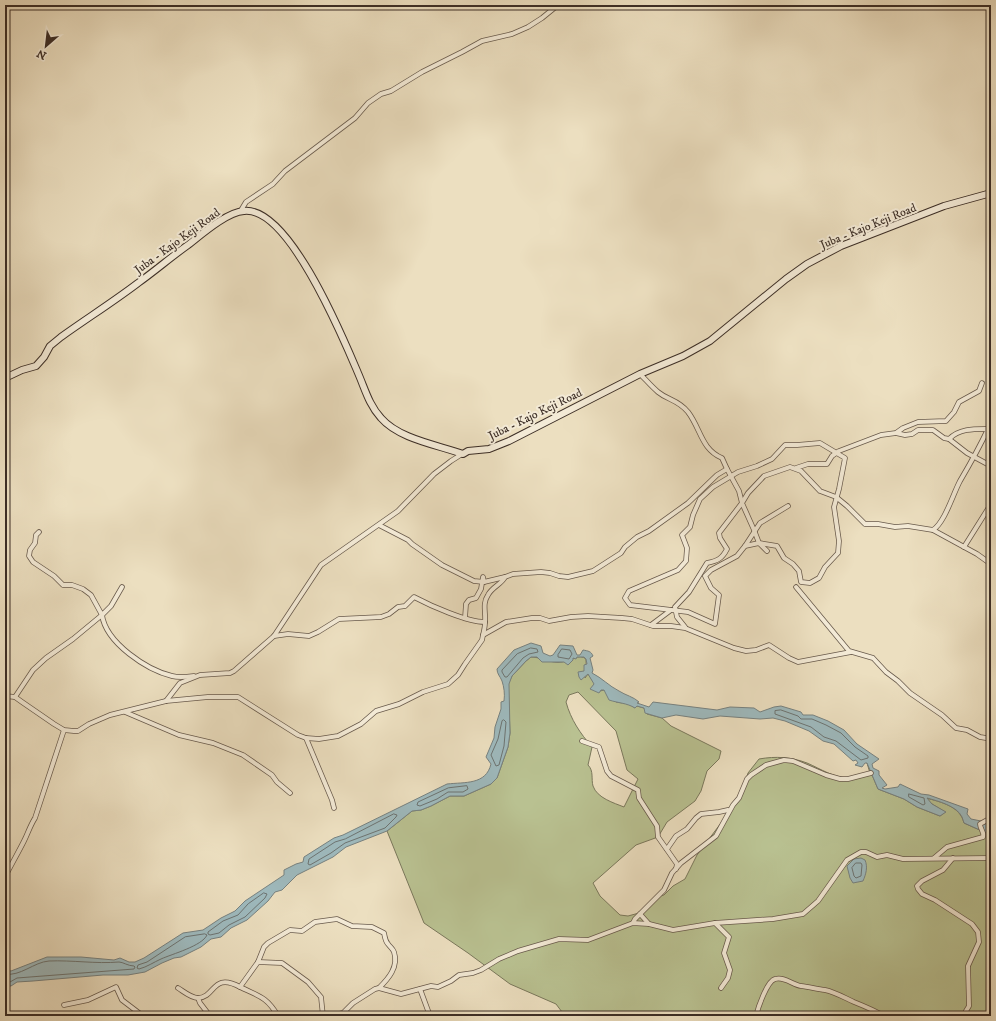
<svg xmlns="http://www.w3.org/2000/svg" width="996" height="1021" viewBox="0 0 996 1021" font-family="'IM FELL DW Pica',serif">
	<rect width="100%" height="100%" fill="#ecdfc0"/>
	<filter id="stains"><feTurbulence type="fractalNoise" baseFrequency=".005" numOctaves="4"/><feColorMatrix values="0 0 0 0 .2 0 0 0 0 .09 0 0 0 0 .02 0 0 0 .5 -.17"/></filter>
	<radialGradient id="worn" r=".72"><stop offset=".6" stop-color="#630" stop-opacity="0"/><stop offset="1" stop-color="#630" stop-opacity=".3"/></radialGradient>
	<path fill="#b9c191" stroke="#7a785c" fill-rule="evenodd" d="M531,657C542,657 551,664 562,662C570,661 579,653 586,659C587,666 584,671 585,678L588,674L595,684L593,686L600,691L604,690L616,702L629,704L635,708L637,706L644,708L647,714L662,718L671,726L721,751L719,759L707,771L701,791L695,801L667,822L658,837L636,845L593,883L600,896L620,915L628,916L639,913L660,896L664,895L673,886L685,879L697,855L721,823L744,786L748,773L759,759C776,756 791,757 807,763C821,769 834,778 849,778C855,778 863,774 870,773L867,763L878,789L904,799L917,807L940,816L945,812L932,804L926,798C941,802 960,806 964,823L991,835V1016H565L556,1004L510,984L468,953L424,923L387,831L412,811L421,810L431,806L450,796H464L491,784L497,778L508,747L510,733L508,684L512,676L526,661ZM578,692L616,731L627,770L638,779L624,807C614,803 597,798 593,786C591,779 594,771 588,765L592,747C580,733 571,720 566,702L569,695Z"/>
	<g fill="#9ebabe" stroke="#778281">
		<path d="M531,643L541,646L543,653L550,656L553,655L560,645L573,646L577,655H580L583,650C588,651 591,651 593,656L590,658L593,670L592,673C602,678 609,686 619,691C625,695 634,697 639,702L637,703L649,707L653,702L717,710L730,707L754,708L760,712L774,707L781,706L801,712L803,715H813L828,721L844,730L857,744L879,759L872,764L873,768L879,771V775L887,785L882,788L885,789L898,787L900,784L921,794L929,795L968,809L967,814L971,819L991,823V835L964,823C963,821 963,819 962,817C957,806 938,801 927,798L932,804L946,812L940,816L917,807L904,799L878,789L867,763H865L862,767L855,765L858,763L856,760L853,761L834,744L823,741L809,731L785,721L773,718L760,719L720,716L703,719L676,715L662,718L645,713L644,708L637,706L635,708C627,703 618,703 609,700L604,690H601L599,693L590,689L594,684L588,674L581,680L579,677L578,672L584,671V665L587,664L586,659L584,657H577L576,659L573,658V660L568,665L564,662H542L537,657H531L526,661L512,676L509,684L510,733L508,747L497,778L491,784L464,796H450L431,806L421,810L412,811L387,831L346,847L333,857L297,875L282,890L275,892L268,901L247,920L231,928L221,937L211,939L201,947L181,957L174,958L162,963L145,972L128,975H103L33,981L17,982L11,986H5V970L11,971L47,957H81L114,960L120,958L129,962H135L144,958L183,933L203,930L221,918L235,911L245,901L284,875V870L296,864L303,862L304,857L334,838L343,835L447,784C465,782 486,785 491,764L486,757L494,738L495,727L501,709V702L504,701C505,694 504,687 502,681C500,676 497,674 497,669L514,650Z"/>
		<path d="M861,858L865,860C868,867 866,874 863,881L853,883L850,878L847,866L854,859Z"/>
	</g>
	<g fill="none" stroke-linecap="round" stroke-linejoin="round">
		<g stroke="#6d7472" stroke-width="1">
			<path d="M531,648L537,649L538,652L529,654L523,658L507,677H505L502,672V670L517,654Z"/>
			<path d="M562,649L570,650L572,654L569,659L558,657V655Z"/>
			<path d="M781,710L798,716L801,719H812L826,725L841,733L855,747L868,756V758L861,760L836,741L824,737L811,727L775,714V711Z"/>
			<path d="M504,720L506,722L504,746L499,765L496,766L491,755L498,739L502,721Z"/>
			<path d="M467,786L468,789L463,792H448L437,799L420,806L417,805L418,802L448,788Z"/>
			<path d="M909,794L924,798L925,804L923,805L909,797Z"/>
			<path d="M394,814L397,815L396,817L385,828L345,843L331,853L310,865L308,864L309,859L335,842L345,839Z"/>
			<path d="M856,863H861L862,865L861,876L856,878L854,876L852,868Z"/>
			<path d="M264,893L267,894L265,898L245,917L229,925L219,933L210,935L208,934V932L223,921L238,915L248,904Z"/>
			<path d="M205,934L207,935C202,946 172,954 161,959C154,962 147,967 139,969L137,968L138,965L147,962L185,937Z"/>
			<path d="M5,974C20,977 34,962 49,961C72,960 96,964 119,962C123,962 128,966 134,966L135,967L134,969L17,978L10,982L5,983"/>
		</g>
		<g stroke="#685a4c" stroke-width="5.5">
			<g id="street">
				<path d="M240,212L246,202L273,184L285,171L355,118L368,103L381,94L391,91L422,72L462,52L482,41L512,34L528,27L542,18L558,5"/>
				<path d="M896,433L905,435L912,434L918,430H933L944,438L949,439L967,453L991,466"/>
				<path d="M949,439C960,428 975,429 990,429"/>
				<path d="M820,443L845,458L839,489L834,507L839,541L838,553L825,567L819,578L810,583L801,582L799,571L793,564L784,558L777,546L759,543L745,546L737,556L711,570L705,576L711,588L719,595L715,624L688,612L630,605L625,598L629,591L678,570L686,561L687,548L682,535L690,527L693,515L700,499L713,487L738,472L757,466L772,459L785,445H797Z"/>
				<path d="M796,468L808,464H827L832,456L839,451L881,435L896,433L903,428L918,422L946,421L954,412L959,402L979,391L982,383"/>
				<path d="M379,525L408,540L412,544L442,565L474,581L484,582L505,577"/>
				<path d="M933,530C945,522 953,494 960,481C970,464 980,446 988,429"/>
				<path d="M39,532L36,535L35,543L30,550L29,556L33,562L54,576L63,585H72L83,589L91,595L102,615L111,606L122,587"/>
				<path d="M745,546L760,523L788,506"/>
				<path d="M964,547L991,504"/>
				<path d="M767,551L759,543L754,530L742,503L748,493L764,476L790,467L801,471L820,491L836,497L847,506L865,524H878L895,527L908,526L933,530L977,554L991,564"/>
				<path d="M796,587L849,651L873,658L886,672L898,681L910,693L942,715L956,728L967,730L980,737L986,738L991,736"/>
				<path d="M465,618L466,604L469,600L476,598L481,589L483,577L484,582"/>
				<path d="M651,625L671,610"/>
				<path d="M685,627L677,617L675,607L689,592L707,563C717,561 722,559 727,549L720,538L719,533L742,503L739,491L727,469"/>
				<path d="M483,635C484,631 485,626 485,622C486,612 482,604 488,595C492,587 502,584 505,577L513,574L541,572L550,573L559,576L568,577L593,571L621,553L625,547L637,537L649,531L688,503L717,475L727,469L722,458C701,449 701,429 688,412C677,399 669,401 658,392C652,387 646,380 640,374"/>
				<path d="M274,636L288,634L309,636L318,632L339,619L381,617L389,614L398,607L405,606L414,597C431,606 467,622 485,622"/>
				<path d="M5,696L15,697L22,702L54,724L64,730L74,731H78L89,724L110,715L166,701L208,697H238L298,735L306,738L332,800L334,808"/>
				<path d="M15,697L33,670L46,658L73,639L102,615C106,643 147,670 172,676C179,678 187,677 194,676"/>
				<path d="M166,701L180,683L200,675L230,673L234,671L274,636L321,565L398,511L434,474L451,461L462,454"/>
				<path d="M125,712L179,735L213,743L243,755L272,775L277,782L290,793"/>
				<path d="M306,738L319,739L338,736L361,724L376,711L399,704L423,692L448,684L458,675L465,664L482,640L483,635L506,622L532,618H540L549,621L571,617L588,616L622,618L632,619L653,626H671L685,628L734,648L746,651L756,650L769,645L789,658L798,662L851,652"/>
				<path d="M582,741L599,747L607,771L611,776L638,790L639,798L657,826L658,837L677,864L676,869"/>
				<path d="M667,849L676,836L687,829L696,818L701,814L719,812L728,810"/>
				<path d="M934,858L947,847L983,837C985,833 980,829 980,824L991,818"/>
				<path d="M953,858L943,870L922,881L917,886L918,889L922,894L935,900L972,924L978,932L979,942L968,966L969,1006L963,1016"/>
				<path d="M5,877C11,865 18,853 24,841C28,833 30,826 35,818L64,730"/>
				<path d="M640,914L649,924"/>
				<path d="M633,923L635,919L664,890L672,873L681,863L716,836L733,805L739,798L747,779L751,775L766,765L784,760L793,761L826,775L840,779H848L871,773"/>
				<path d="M715,923L729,937L724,953L730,970L728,978L721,988"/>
				<path d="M258,962L264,947L268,943L290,930L302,931L315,922L337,919L352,926L372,927L384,933C385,937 385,941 388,944C390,947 393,949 394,952C399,967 388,979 379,988"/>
				<path d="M240,987C259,996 267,997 278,1016"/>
				<path d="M178,988C183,991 191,998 198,998C216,997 212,972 240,987L258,962L282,963L308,982L321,997L323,1016"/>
				<path d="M420,989L430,1016"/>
				<path d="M198,998L200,1003L210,1016"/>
				<path d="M64,1005L88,1000L116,987L122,1000L143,1016"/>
				<path d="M5,1012L11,1016"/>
				<path d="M309,1016H316"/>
				<path d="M330,1016L343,1013L353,1003L375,989L379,988L401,994L431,986L438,987L451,981L459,975L473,973L481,970L499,959L518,951L559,939L588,940L633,923L649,924L673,930L715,923L773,919L803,914L818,901L847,860L861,852H866L877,857L887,855L903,859L991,858"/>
				<path d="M756,1016C758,1008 767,981 775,979C784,976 793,985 801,986C809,987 817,989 825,990C835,992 845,998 854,1002C864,1006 874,1010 884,1016"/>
			</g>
		</g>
		<g stroke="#3c2e26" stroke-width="8">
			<path id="secondary" d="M5,378L22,370L36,366L44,357L50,346L61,337C86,319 113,302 138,283C155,271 171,257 188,245C202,234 227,212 244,211C289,206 343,338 358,373C365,389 369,405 381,418C399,439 438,445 463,454L468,451L489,449L509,441L640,374L683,356L710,341L786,279L807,264L841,246L944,206L991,193"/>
		</g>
		<use href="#street" stroke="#f3ead6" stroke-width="4"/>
		<use href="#secondary" stroke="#f3ead6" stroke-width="6"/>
	</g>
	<g text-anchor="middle" stroke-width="4" stroke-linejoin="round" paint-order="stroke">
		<g font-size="12" fill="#3c2e26" stroke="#f3ead6">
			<text transform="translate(868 226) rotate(-22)" y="4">Juba - Kajo Keji Road</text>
			<text transform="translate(177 241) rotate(-36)" y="4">Juba - Kajo Keji Road</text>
			<text transform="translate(535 414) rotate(-26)" y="4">Juba - Kajo Keji Road</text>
		</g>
	</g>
	<rect width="996" height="1021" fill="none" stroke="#ecdfc0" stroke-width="20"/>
	<rect x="6" y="6" width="984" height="1009" fill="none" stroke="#3c2e26" stroke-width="2"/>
	<rect x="10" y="10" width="976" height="1001" fill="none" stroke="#3c2e26"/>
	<g transform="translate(46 46) rotate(208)" stroke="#f3ead6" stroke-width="3" paint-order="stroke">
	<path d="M0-3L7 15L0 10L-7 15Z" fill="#3c2e26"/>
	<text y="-6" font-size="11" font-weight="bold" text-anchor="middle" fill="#3c2e26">N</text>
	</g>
	<rect width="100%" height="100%" filter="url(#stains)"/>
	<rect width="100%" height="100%" fill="url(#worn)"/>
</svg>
